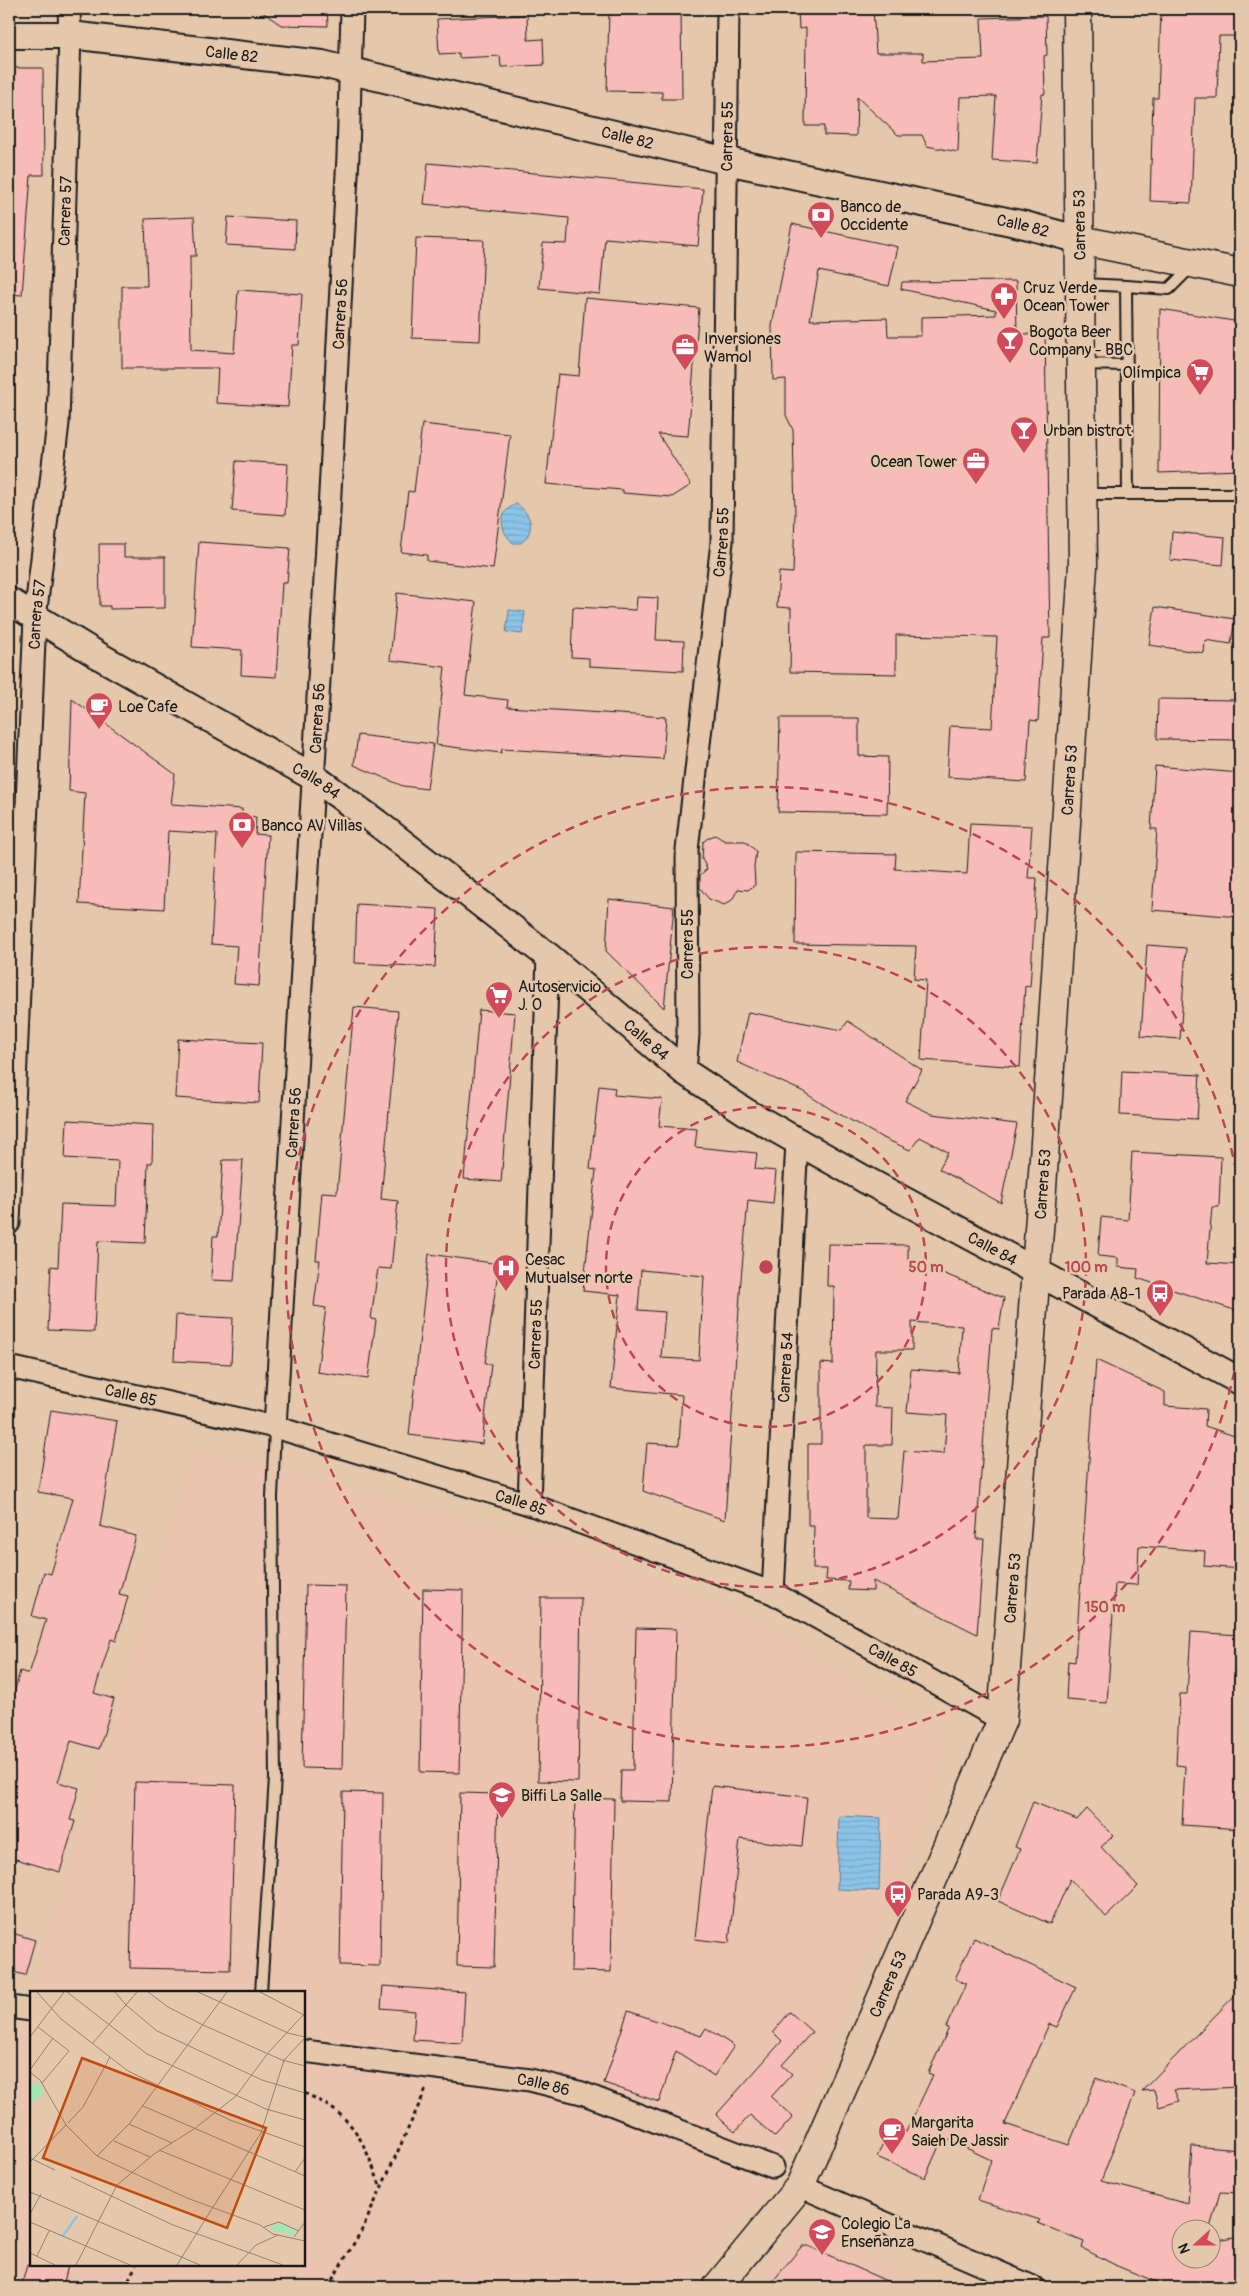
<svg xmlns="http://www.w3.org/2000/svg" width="1249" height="2296" viewBox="0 0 1249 2296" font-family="Pangolin,sans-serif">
	<defs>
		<pattern id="water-rules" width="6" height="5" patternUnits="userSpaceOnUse" patternTransform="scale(1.25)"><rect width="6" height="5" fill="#8bc4e9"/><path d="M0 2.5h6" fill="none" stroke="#77a8c7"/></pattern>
	</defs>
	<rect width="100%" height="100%" fill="#e5c8ac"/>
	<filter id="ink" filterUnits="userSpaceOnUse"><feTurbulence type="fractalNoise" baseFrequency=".02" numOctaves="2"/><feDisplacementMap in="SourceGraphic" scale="10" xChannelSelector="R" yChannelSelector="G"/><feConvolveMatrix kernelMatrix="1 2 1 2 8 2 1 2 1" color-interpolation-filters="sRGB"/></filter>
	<g filter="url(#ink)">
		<g fill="#ebc4b0">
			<path d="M194,1449L610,1558L784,1635L949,1745L893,1894L777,2174L763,2193L681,2287H9V2063L31,1995V2265H304V1992H32Z"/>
			<path d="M797,2225L943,2287H751Z"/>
		</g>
		<g fill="url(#water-rules)" stroke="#5f8197">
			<path d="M517,504C532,515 536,531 521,543H513C499,530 497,511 517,504Z"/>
			<path d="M509,610L525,612L522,634L506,632Z"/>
			<path d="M839,1816L881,1818L879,1891L837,1889Z"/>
		</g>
		<g fill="#f8bcb8" stroke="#1c1c1c" fill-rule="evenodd">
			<path d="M258,9H327L328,26L281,25Z"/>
			<path d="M609,9H681L682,99H662V92L607,91Z"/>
			<path d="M798,9H873L876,53H923V61L983,59L981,18L1046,16L1047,55L1044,56L1045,94H1042L1037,163L992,160L996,96L960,97L958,152L927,146L922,135H898L857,97L856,136L824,135V126H805L806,28L799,29Z"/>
			<path d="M1161,9H1240V36H1219L1217,98H1195L1191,203L1150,201L1153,98H1158Z"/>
			<path d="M527,15L528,40L543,39L544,65L501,67L500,56L459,58V53L439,54L437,19Z"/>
			<path d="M9,68H43L44,175H31L22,295L9,294Z"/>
			<path d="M428,163L703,189L698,246L605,238L600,294L539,288L543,243L567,244L569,218L424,204Z"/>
			<path d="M194,217L196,256H190L191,350L234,353L238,290L302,294L299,345H292L288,407L216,403L218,368H122V286H147L145,219Z"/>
			<path d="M228,217L296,221L295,249L226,245Z"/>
			<path d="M792,224L898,247L889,286L819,271L810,320L887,318L888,336H921V317L996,315V310L901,289L902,282L1016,281L1017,334H1045L1050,638H1043L1038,721L1030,720L1026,782L947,777L950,726L992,728L997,637L896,635V674L790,672L791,608L777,607L779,572L793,573L795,514L793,430L786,415V379L773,380L772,326Z"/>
			<path d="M416,238L484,240L480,341L412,338Z"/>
			<path d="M585,298L699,308L688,436L658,434L691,485L672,497L623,493V490L546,484L558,374L579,376Z"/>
			<path d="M1160,309L1240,322V470L1159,473Z"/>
			<path d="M422,424L510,434L493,569L427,561V555L401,552L408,491L414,492Z"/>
			<path d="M236,461L288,464L285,515L232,511Z"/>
			<path d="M1172,532L1225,537L1223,565L1170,560Z"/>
			<path d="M199,542L290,548L287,583H282L276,677L241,675L242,650L192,647Z"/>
			<path d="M99,544H124V557H165V608L110,609V606H100Z"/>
			<path d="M397,593L476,602L465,695L508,700L507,707L666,717L663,759L502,749L501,753L436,745L445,667L390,660Z"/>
			<path d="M637,597L658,598L656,640L684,641L683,671L589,666V658L571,657L573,607L636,610Z"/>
			<path d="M1155,607L1235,619L1231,644L1205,640L1204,653L1149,645Z"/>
			<path d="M72,699L175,774L171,804L242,809V816L256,817L255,834L268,835L259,986L234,984L237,946L211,944L217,834L168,831L164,909L79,904L85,793L69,791Z"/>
			<path d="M1158,699L1240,700V740L1157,739Z"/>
			<path d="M780,718H859V756L888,757L887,814L778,812Z"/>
			<path d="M358,735L433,744L427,789L403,786L354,765Z"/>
			<path d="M1155,766L1240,773V917L1152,910L1157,829H1151Z"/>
			<path d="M970,823L1032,826L1028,878H1037L1030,987L1025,986L1020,1067L921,1060L926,980L914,979L916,946L795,944L796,852L896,854L895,869L967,874Z"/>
			<path d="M715,835L725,841H745L756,851L754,866L755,885L748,890L738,889L732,900L724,905L709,899L700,888V875L707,869L702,859L703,842L708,838Z"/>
			<path d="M609,899L674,907L664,1008L606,951Z"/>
			<path d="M357,904L438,909L435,967L355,963Z"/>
			<path d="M1147,945L1186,948L1180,1039L1141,1036Z"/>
			<path d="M354,1007L398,1011L381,1199L398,1201L391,1269L378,1268L371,1319L376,1320L368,1379L317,1372L326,1308L314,1306L320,1260H316L322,1192L337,1193Z"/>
			<path d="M479,1010L515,1013L501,1182L464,1179Z"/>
			<path d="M748,1012L842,1030L848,1021L922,1070L905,1101L932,1114L1017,1124L1001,1203L939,1169L948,1152L920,1137L910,1150L881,1137L832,1110L802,1091L737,1062Z"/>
			<path d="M178,1039L262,1043L259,1103L175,1098Z"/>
			<path d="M1122,1071L1200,1075L1197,1119L1120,1115Z"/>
			<path d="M599,1086L615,1088L614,1095L662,1099L659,1126L697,1129L695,1147L757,1153L755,1169L776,1171L773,1203L748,1200L741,1279L725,1520L643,1491L647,1443L679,1445L682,1395L611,1388L620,1295L583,1291L596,1170L590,1169ZM641,1270L704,1276L699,1360L661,1358L665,1312L638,1310Z"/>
			<path d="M67,1120L153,1125L152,1163H148L145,1243L98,1241L94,1332L48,1330L51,1266L58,1267L61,1204L116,1206L118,1161L65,1158Z"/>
			<path d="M1132,1152L1221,1157L1219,1207H1212L1207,1263L1240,1265V1312L1137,1278L1138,1269L1118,1267V1258L1098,1256L1101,1217L1128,1220Z"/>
			<path d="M223,1160H243L234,1281L211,1280L213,1236H218Z"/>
			<path d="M828,1244L908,1245V1261H913L1004,1298L999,1329L992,1328L976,1539H984L977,1634L873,1581V1591L848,1590L849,1581L826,1580L827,1569H813L814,1526H808V1444H821V1363L833,1364L834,1286H827ZM912,1322L962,1326L959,1373L911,1369L907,1412L947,1415L944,1454L904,1451L898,1519L866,1518V1445H892L893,1408L875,1407L876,1350H912Z"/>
			<path d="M429,1254L499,1264L485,1363L491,1364L482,1444L409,1435Z"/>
			<path d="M176,1315L233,1318L231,1364L174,1361Z"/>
			<path d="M1096,1360L1165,1392V1406L1206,1409L1205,1426L1240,1438V1569L1204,1566L1205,1551L1139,1546L1137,1585L1115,1584L1107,1703L1066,1700L1068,1661L1075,1662Z"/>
			<path d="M51,1410L117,1421L100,1526L136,1536L119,1594L128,1596L116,1641L111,1639L94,1693L114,1699L99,1749L71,1741L58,1782L79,1788L70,1820L75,1821L60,1872L9,1857V1712L20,1671L29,1674L46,1620L32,1616L44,1572L51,1574L73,1498L38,1492Z"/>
			<path d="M306,1585L346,1586L342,1769L302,1768Z"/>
			<path d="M423,1589L463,1590L459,1773L420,1772Z"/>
			<path d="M541,1598H581L578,1782L538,1781Z"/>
			<path d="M636,1628L676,1629L672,1802L620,1801L621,1770H633Z"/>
			<path d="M1191,1632L1240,1635V1829L1182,1825L1185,1766L1176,1765L1180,1694H1187Z"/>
			<path d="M135,1782L235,1785L230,1970L130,1968Z"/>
			<path d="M712,1786L807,1797L802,1846L740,1839L729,1943L695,1939Z"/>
			<path d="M343,1792L383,1793L380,1966L340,1965Z"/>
			<path d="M460,1793L498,1794L494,1967L457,1966Z"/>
			<path d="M575,1798L614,1799L611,1972L571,1971Z"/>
			<path d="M1033,1802L1077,1820L1087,1809L1113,1836L1101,1847L1138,1886L1106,1917L1070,1879L1050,1924L998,1901L1020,1849L1015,1847Z"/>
			<path d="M9,1932L35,1940L25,1975L9,1971Z"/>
			<path d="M974,1938L1076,1987L1057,2027L1049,2024L1005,2124L1069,2145L1096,2078L1135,2093L1101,2181L1188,2204L1192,2146L1240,2150V2193L1220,2192L1210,2228H1182V2258H1212V2241L1240,2236V2287H1176L1154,2281L1117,2266L1082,2248L1084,2242L1038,2223L1040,2220L978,2200L991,2160L943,2137L925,2178L877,2157L891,2125L906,2132L933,2075L928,2073L949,2028L946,2027L966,1984L955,1979Z"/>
			<path d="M383,1986L465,1992L462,2043L413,2040L415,2011L381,2008Z"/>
			<path d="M1240,1990V2087L1174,2090L1179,2101L1159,2107L1154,2090L1142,2091Z"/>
			<path d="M628,2011L701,2036L706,2028L734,2046L714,2076L676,2051L659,2102L604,2083Z"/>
			<path d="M790,2012L812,2032L782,2065L792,2074L771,2097L793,2117L775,2137L750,2115L735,2132L716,2115L782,2041L773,2032Z"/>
			<path d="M802,2246H808L900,2287H768Z"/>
			<path d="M27,2265H68L63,2287H21Z"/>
		</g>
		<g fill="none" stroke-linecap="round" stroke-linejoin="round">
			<g stroke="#1c1c1c" stroke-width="14">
				<g id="service">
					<path d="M1082,284L1126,286"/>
					<path d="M1082,364L1126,365"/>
					<path d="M1084,494H1240"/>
					<path d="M1128,494L1126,286L1169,289L1191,267"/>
					<path d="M261,1992L275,1778L272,1497L275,1427"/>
				</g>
			</g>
			<g stroke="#1c1c1c" stroke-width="25">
				<g id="minor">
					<path id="s1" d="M685,1072L688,1035L687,850L722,542L728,9"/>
					<path id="s2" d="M9,1223L35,618L58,423L70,35L69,9"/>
					<path id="s3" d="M9,1367L275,1427L529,1504L773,1593L1002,1720"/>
					<path id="s4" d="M275,1427L329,511L348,156L352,9"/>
					<path id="s5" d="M529,1504L548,956"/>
					<path id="s6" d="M773,1593L797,1142"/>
					<path d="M9,2007L31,2010"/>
					<path id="s7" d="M304,2051L530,2080L582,2093L773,2167"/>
					<path d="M800,2186L1033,2287"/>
				</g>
			</g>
			<g stroke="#1c1c1c" stroke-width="30">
				<g id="tertiary">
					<path id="s8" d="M9,35H70L322,64L727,161L1025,225L1080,240"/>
					<path id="s9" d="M9,601L101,657L315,778L377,823L548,956L685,1072L746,1112L864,1179L1240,1381"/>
				</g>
			</g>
			<g stroke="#1c1c1c" stroke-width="31">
				<g id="secondary">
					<path d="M1080,240L1240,273"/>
					<path id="s10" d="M717,2287L800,2186L1002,1720L1041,1203L1083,566L1077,9"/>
				</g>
			</g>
			<g stroke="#1c1c1c" stroke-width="3" stroke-dasharray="4 4" stroke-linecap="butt">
				<path d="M304,2093C355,2116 362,2138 381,2188"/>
				<path d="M125,2287L136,2265"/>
				<path d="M328,2287L363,2228L427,2087"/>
			</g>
			<use href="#service" stroke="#e5c8ac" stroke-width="10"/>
			<use href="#minor" stroke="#e5c8ac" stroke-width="21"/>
			<use href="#tertiary" stroke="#e5c8ac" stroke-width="26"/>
			<use href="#secondary" stroke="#e5c8ac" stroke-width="28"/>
		</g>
	</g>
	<g fill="none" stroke="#bf4455" stroke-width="2.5" stroke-dasharray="9 6">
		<circle cx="766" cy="1267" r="160"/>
		<circle cx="766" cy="1267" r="320"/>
		<path d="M1240 1342A480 480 0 1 1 1240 1192"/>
	</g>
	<defs>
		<g id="bank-pin" transform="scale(1.4375)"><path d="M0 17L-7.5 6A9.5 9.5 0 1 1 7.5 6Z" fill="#d1495b" stroke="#e5c8ac"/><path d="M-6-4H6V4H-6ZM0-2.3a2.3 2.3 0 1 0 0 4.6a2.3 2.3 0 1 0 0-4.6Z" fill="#fff"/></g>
		<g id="pharmacy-pin" transform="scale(1.4375)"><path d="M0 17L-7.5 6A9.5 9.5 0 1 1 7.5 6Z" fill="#d1495b" stroke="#e5c8ac"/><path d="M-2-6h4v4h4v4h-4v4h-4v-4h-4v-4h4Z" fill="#fff"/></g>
		<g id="bar-pin" transform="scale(1.4375)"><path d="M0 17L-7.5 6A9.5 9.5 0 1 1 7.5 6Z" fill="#d1495b" stroke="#e5c8ac"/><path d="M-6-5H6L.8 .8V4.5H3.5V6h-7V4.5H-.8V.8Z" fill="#fff"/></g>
		<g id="office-pin" transform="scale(1.4375)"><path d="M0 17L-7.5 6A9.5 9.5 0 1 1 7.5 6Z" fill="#d1495b" stroke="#e5c8ac"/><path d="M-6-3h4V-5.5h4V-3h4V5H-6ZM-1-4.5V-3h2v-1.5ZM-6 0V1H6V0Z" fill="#fff"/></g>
		<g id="supermarket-pin" transform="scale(1.4375)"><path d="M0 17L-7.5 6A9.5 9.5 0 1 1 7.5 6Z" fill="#d1495b" stroke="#e5c8ac"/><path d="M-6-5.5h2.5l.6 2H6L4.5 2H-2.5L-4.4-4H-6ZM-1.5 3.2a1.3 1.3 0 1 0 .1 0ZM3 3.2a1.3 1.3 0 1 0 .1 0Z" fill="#fff"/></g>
		<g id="cafe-pin" transform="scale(1.4375)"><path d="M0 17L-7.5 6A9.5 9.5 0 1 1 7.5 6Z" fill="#d1495b" stroke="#e5c8ac"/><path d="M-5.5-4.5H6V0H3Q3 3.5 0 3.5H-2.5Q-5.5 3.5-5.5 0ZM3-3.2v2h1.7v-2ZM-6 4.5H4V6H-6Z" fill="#fff"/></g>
		<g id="hospital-pin" transform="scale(1.4375)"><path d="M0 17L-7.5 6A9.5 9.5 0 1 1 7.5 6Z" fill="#d1495b" stroke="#e5c8ac"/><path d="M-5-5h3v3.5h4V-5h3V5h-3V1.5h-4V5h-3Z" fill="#fff"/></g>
		<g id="bus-pin" transform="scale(1.4375)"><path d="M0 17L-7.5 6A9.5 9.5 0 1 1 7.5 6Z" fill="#d1495b" stroke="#e5c8ac"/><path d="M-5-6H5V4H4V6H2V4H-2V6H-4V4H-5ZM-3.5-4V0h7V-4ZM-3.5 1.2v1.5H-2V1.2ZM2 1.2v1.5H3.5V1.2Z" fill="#fff"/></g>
		<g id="school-pin" transform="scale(1.4375)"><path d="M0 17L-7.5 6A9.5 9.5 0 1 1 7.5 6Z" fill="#d1495b" stroke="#e5c8ac"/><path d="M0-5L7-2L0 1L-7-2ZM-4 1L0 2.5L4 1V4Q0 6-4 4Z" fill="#fff"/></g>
	</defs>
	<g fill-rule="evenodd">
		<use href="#bank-pin" x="821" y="215"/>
		<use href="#pharmacy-pin" x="1004" y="296"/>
		<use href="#bar-pin" x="1010" y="340"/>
		<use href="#office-pin" x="685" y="347"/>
		<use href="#supermarket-pin" x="1200" y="372"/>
		<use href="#bar-pin" x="1024" y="430"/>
		<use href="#office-pin" x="976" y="461"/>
		<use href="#cafe-pin" x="99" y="706"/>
		<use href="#bank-pin" x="242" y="825"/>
		<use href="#supermarket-pin" x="499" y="995"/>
		<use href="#hospital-pin" x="506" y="1268"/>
		<use href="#bus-pin" x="1160" y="1293"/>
		<use href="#school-pin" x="502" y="1795"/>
		<use href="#bus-pin" x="898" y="1894"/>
		<use href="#cafe-pin" x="892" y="2131"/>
		<use href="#school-pin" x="822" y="2232"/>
	</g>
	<g text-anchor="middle" stroke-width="5" stroke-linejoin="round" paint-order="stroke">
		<g font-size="16" fill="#1c1c1c" stroke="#e5c8ac">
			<text dy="6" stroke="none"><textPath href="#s8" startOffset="224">Calle 82</textPath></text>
			<text dy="6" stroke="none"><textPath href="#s1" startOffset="938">Carrera 55</textPath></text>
			<text dy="6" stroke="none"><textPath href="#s8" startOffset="629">Calle 82</textPath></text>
			<text dy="6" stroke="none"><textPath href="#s2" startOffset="1014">Carrera 57</textPath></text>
			<text transform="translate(1079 225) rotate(-91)" y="6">Carrera 53</text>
			<text dy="6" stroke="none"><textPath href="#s8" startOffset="1034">Calle 82</textPath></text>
			<text dy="6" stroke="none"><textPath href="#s4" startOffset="1115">Carrera 56</textPath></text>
			<text dy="6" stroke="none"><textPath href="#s1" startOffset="532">Carrera 55</textPath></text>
			<text dy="6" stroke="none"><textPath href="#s2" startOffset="609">Carrera 57</textPath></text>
			<text dy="6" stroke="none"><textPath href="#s4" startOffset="710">Carrera 56</textPath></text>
			<text dy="6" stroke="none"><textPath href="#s10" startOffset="1581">Carrera 53</textPath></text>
			<text dy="6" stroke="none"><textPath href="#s9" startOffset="356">Calle 84</textPath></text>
			<text transform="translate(687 944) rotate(-90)" y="6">Carrera 55</text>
			<text dy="6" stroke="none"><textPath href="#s9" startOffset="776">Calle 84</textPath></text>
			<text dy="6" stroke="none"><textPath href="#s4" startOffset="305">Carrera 56</textPath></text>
			<text dy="6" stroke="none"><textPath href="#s10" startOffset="1176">Carrera 53</textPath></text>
			<text dy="6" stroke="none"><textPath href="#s9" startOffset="1181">Calle 84</textPath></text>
			<text dy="6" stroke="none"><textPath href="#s5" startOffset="170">Carrera 55</textPath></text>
			<text dy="6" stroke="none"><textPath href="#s6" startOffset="226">Carrera 54</textPath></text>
			<text dy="6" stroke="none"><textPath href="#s3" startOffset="125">Calle 85</textPath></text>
			<text dy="6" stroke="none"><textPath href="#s3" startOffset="530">Calle 85</textPath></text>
			<text dy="6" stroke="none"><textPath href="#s10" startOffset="771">Carrera 53</textPath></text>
			<text dy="6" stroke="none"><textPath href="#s3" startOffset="935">Calle 85</textPath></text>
			<text dy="6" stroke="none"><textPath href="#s10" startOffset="351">Carrera 53</textPath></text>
			<text dy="6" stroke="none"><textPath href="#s7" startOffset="242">Calle 86</textPath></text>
		</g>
		<g font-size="16" fill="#1c1c1c" stroke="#e5c8ac" text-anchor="start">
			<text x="840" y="212">Banco de<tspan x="840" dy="18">Occidente</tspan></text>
			<text x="1023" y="293">Cruz Verde<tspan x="1023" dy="18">Ocean Tower</tspan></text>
			<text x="1029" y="337">Bogota Beer<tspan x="1029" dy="18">Company - BBC</tspan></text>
			<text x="704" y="344">Inversiones<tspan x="704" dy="18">Wamol</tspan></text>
			<text x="1181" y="378" text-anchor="end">Olímpica</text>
			<text x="1043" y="436">Urban bistrot</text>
			<text x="957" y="467" text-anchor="end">Ocean Tower</text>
			<text x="118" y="712">Loe Cafe</text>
			<text x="261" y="831">Banco AV Villas</text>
			<text x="518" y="992">Autoservicio<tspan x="518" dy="18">J. O</tspan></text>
			<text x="525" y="1265">Cesac<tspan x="525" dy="18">Mutualser norte</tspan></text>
			<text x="1141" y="1299" text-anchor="end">Parada A8-1</text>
			<text x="521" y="1801">Biffi La Salle</text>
			<text x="917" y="1900">Parada A9-3</text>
			<text x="911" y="2128">Margarita<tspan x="911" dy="18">Saieh De Jassir</tspan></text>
			<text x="841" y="2229">Colegio La<tspan x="841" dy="18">Enseñanza</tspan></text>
		</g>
	</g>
	<g transform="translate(30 1991)">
		<rect width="275" height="275" fill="#e5c8ac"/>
		<path d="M251,233L266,240L263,244L240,239L243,234Z" fill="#a0e9b7"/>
		<path d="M7,90L14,102L1,112L0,97Z" fill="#a0e9b7"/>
		<path fill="none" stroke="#8bc4e9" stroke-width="2.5" d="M33,245L47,225"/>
		<path fill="none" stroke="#958372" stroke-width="1" d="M7,1L31,28L98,80L200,129L275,156M37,1L117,63L236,118L275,129M85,1L96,14L127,40L232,89L275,102M118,1L138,16L173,34L252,69L275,75M168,1L258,42L275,46M230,1L274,24M8,36L39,60L12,92M0,46L34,1M62,53L107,1M0,79L23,47M0,81L10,89L36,134L67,165L157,207L230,234L243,243L275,250M113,115L275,185M38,132L53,116L80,66M99,133L142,152M84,150L120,166M129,159L275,219M67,165L99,133L197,1M0,167L25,179M0,171L36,134M265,181L275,167M41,186L143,234L253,274M0,201L170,274M183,216L231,142L254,69L275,47M0,223L11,203M0,231L100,274M234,236L249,231L269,240M264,246L275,231M0,262L25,274M7,265L19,240M46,274L87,194L124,163L164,138L206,105L238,62L275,22M147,274L183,216M207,274L226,254L248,244"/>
		<path fill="#bf4d0f" fill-opacity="0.15" stroke="#bf4d0f" stroke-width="2.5" d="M52,67L236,137L197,237L13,167Z"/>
		<rect width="275" height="275" fill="none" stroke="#1c1c1c" stroke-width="2.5"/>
	</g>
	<circle cx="766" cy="1267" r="8" fill="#bf4455" stroke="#e5c8ac" stroke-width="2.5"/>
	<g font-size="15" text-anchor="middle" font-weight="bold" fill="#bf4455" stroke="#e5c8ac" stroke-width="5" stroke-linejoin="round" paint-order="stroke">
		<text x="926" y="1272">50 m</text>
		<text x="1086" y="1272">100 m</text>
		<text x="1105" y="1612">150 m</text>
	</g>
	<rect width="1249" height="2296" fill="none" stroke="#e5c8ac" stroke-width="30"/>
	<rect x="15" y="15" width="1219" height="2266" fill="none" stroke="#1c1c1c" stroke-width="2" filter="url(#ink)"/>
	<g transform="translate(1196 2244) rotate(249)"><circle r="24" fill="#e5c8ac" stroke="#958372"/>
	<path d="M0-4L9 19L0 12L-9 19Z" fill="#d1495b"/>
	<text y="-8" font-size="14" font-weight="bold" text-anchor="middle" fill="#1c1c1c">N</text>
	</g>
</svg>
